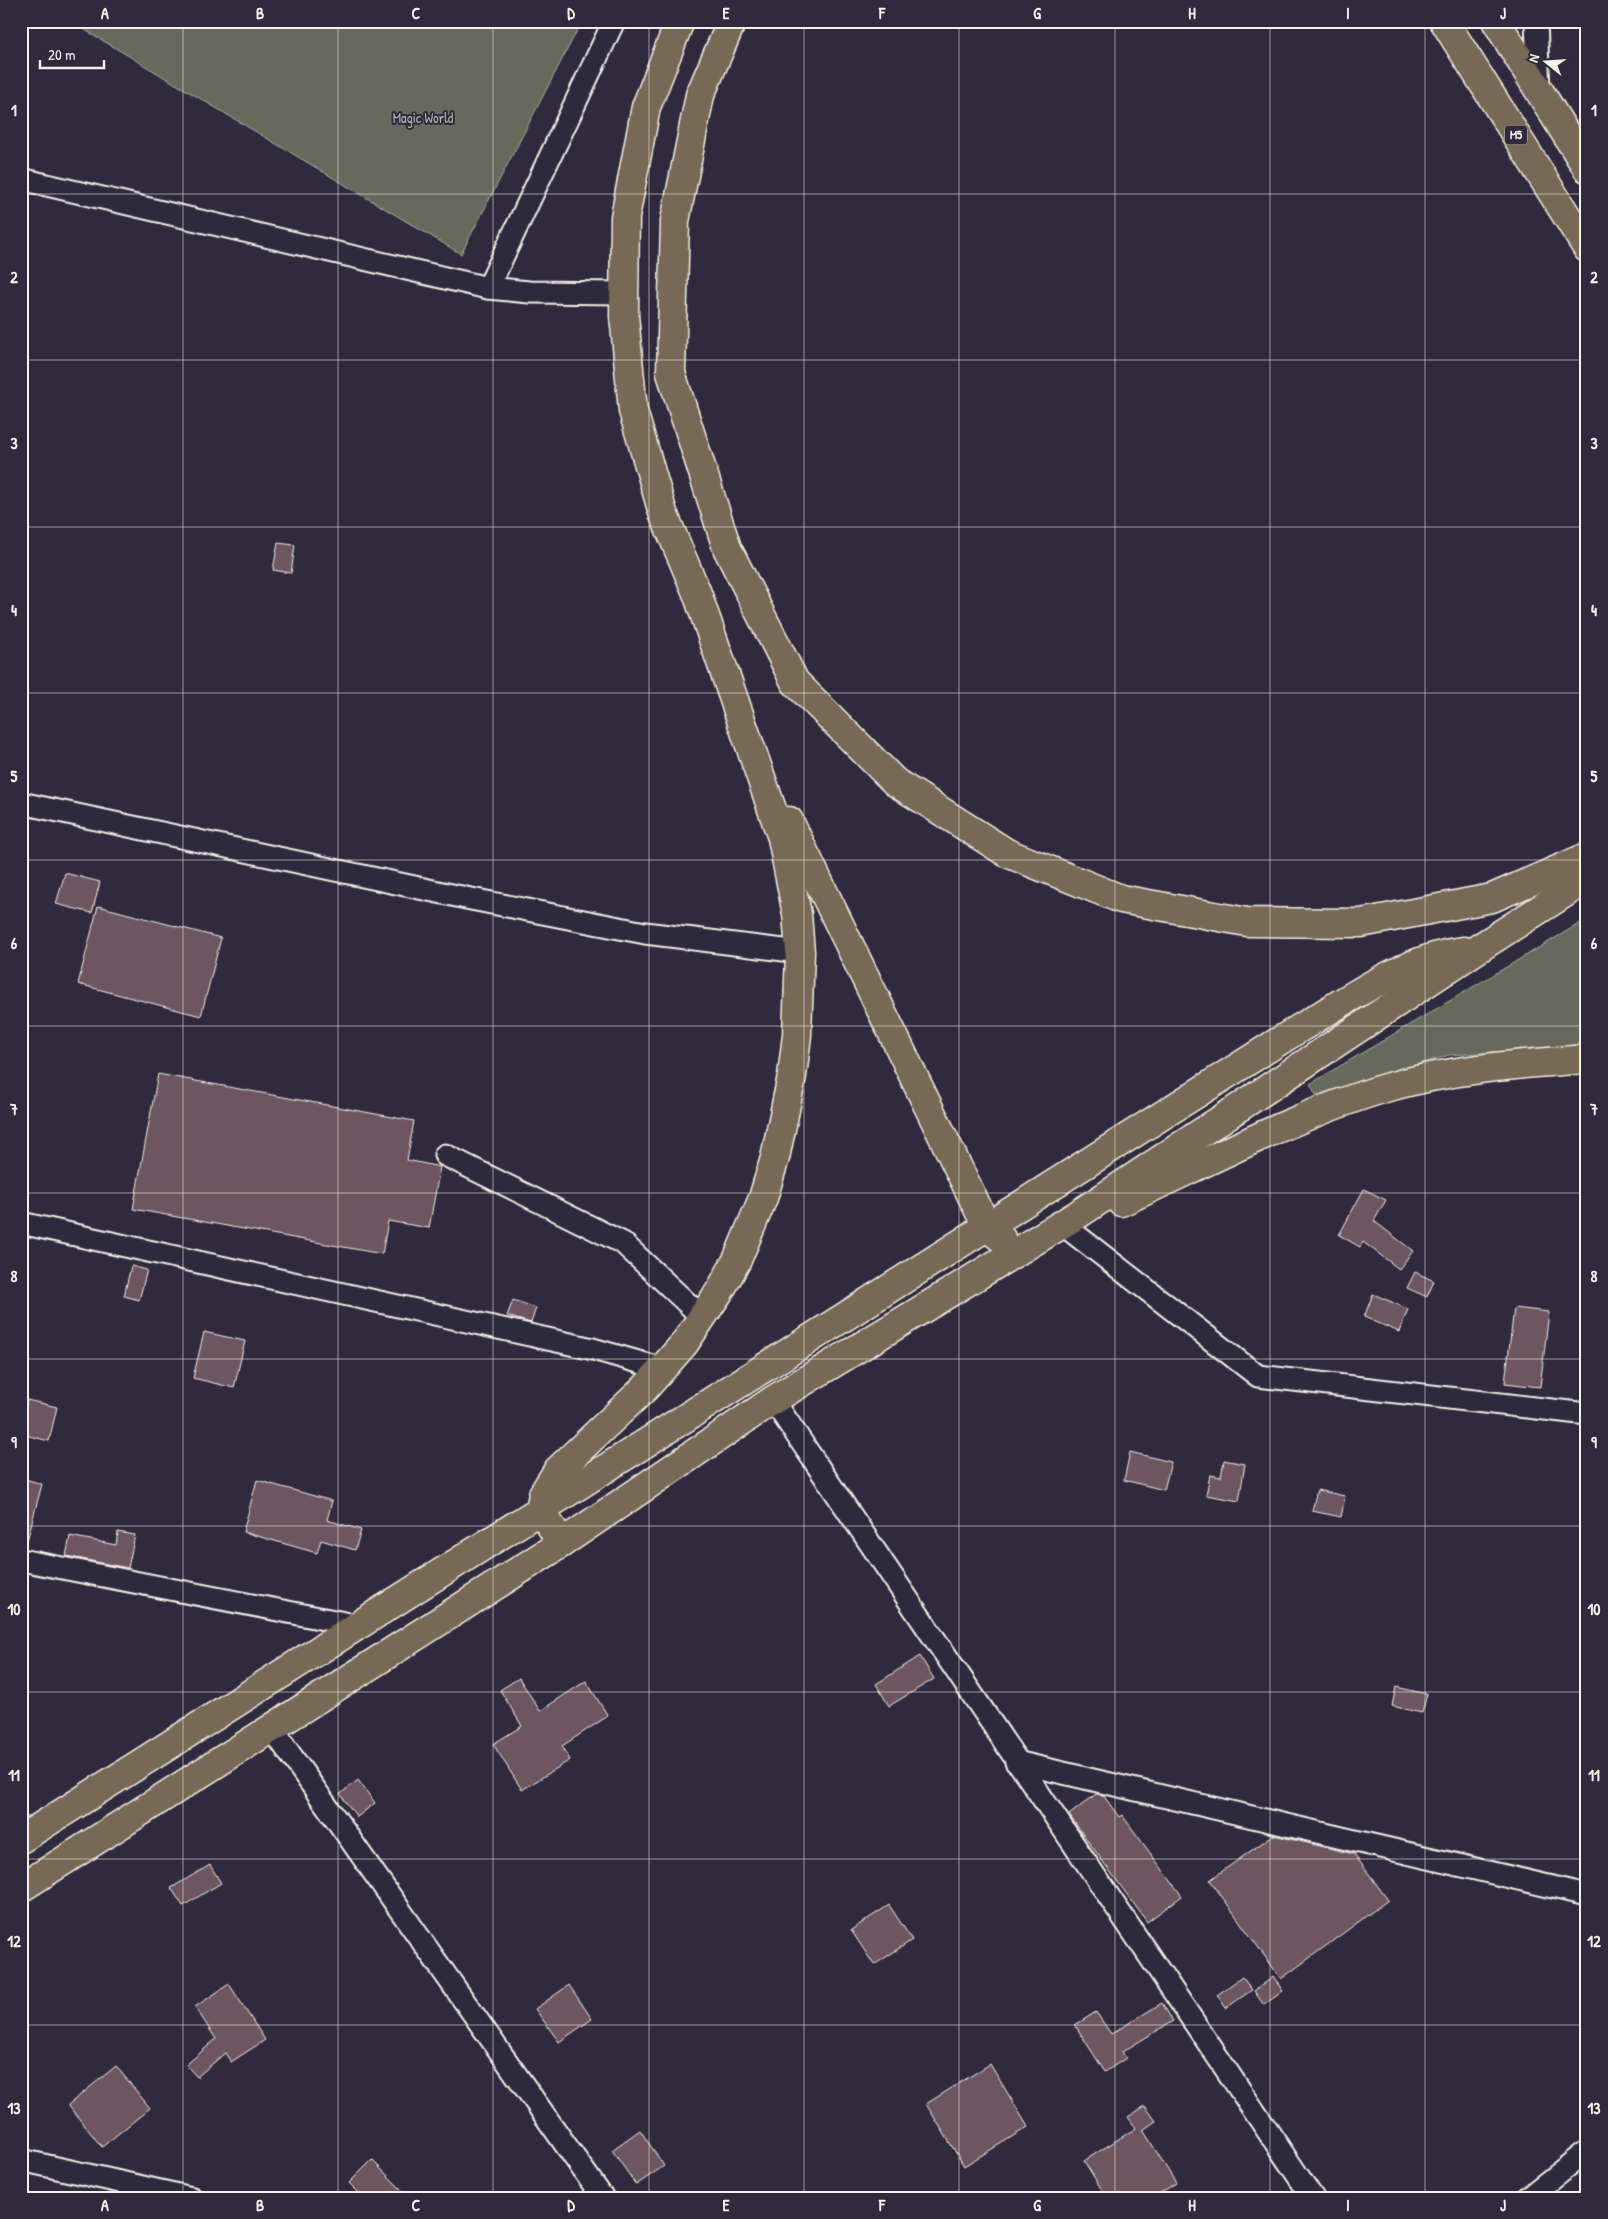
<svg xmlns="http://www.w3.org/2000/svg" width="1608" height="2219" viewBox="0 0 1608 2219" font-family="'Patrick Hand',sans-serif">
	<rect width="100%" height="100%" fill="#2f2a3d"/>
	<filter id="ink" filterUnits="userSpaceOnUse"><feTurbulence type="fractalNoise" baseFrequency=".02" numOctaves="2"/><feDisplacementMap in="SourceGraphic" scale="10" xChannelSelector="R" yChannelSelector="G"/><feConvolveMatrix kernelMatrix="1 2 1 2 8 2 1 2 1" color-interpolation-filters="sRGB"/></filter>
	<g filter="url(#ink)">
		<g fill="#66695b" stroke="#adada2">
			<path d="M70,21H582L461,254Z"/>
			<path d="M1587,919V1046L1449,1055L1316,1095L1310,1084Z"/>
		</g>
		<g fill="#6e5661" stroke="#f4f1e8">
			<path d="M278,543L295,545L291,573L273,570Z"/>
			<path d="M65,873L100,882L92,913L56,904Z"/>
			<path d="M98,906L221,938L201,1016L78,984Z"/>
			<path d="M158,1074L414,1121L407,1160L440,1167L429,1228L388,1221L382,1254L133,1209Z"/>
			<path d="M1364,1189L1386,1200L1374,1221L1413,1251L1399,1269L1363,1242L1360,1247L1339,1235Z"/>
			<path d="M131,1266L147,1270L139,1300L124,1296Z"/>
			<path d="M1415,1272L1434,1281L1427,1297L1407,1288Z"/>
			<path d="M1373,1294L1408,1309L1399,1332L1364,1317Z"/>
			<path d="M513,1300L536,1308L531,1323L507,1316Z"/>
			<path d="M1514,1308L1549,1312L1540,1387L1505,1383Z"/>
			<path d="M204,1332L245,1341L234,1388L193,1378Z"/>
			<path d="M27,1400L57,1407L49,1441L21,1434Z"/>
			<path d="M1130,1452L1171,1462L1164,1490L1124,1480Z"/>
			<path d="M1224,1460L1245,1464L1239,1501L1206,1495L1210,1475L1221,1477Z"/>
			<path d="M21,1478L42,1484L27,1541H21Z"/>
			<path d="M257,1480L332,1501L327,1520L361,1530L355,1550L321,1540L317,1553L243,1532Z"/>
			<path d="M1317,1490L1345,1496L1341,1517L1312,1511Z"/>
			<path d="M118,1532L135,1535L128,1568L66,1556L70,1536L116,1545Z"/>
			<path d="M920,1656L934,1679L889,1706L876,1684Z"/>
			<path d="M519,1678L540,1711L586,1681L608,1716L562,1746L570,1760L522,1790L493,1744L522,1726L500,1690Z"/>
			<path d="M1396,1687L1427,1694L1422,1713L1392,1706Z"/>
			<path d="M358,1780L375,1803L357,1817L340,1794Z"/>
			<path d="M1096,1794L1103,1795L1119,1817L1122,1815L1182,1896L1147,1922L1069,1815Z"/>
			<path d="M1273,1835L1354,1854L1388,1900L1281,1979L1210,1880Z"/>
			<path d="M210,1865L221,1883L183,1906L171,1888Z"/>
			<path d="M889,1905L912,1940L874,1965L851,1930Z"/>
			<path d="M1242,1977L1252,1990L1226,2008L1217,1995Z"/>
			<path d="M1273,1977L1283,1991L1264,2005L1254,1991Z"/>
			<path d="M229,1984L265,2040L231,2062L225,2053L197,2077L186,2065L216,2039L195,2007Z"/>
			<path d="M569,1985L592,2019L559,2042L535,2009Z"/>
			<path d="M1162,2003L1173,2021L1122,2052L1126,2058L1105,2072L1075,2025L1096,2012L1111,2034Z"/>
			<path d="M990,2064L1028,2127L964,2166L926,2104Z"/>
			<path d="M116,2066L150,2108L102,2147L68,2105Z"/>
			<path d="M1145,2106L1156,2121L1143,2130L1176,2183L1152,2198H1107L1084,2161L1136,2128L1128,2117Z"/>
			<path d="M640,2130L664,2166L636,2185L612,2150Z"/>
			<path d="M372,2160L410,2198H364L349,2183Z"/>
		</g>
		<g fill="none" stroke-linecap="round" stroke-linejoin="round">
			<g stroke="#f4f1e8" stroke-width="25">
				<g id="minor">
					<path d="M1536,21L1539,90"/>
					<path d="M21,179L488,288L529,292L624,293"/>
					<path d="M488,288L614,21"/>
					<path d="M21,803L466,898L645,933L800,952"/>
					<path d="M445,1155L623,1243L703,1318"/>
					<path d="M21,1223L593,1349L663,1369"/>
					<path d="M1062,1224L1258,1376L1587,1414"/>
					<path d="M773,1400L1313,2198"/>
					<path d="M21,1560L355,1625"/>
					<path d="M271,1727L603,2198"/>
					<path d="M1016,1762L1587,1895"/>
					<path d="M21,2160L192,2198"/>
					<path d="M1527,2198L1587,2151"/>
				</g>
			</g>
			<g stroke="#f4f1e8" stroke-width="31">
				<g id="major">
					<path d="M21,1839L540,1510"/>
					<path d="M21,1888L562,1543"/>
				</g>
			</g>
			<g stroke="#f4f1e8" stroke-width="31">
				<g id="highway">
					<path d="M680,21L646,107L625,217L624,315L633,411L663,513L697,593L782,838L797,914L800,952L797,1035L792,1076L775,1158L763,1198L737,1260L721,1289L684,1344L646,1387L558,1470L543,1494L540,1510L562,1543L773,1400L1077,1215L1476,950L1587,879"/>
					<path d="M732,21L700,95L675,221L671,373L727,548L795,682L895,782L1007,853L1121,899L1247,922L1361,923L1492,898L1587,857"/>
					<path d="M1444,21L1587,248"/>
					<path d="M1496,21L1587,168"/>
					<path d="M789,821L987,1227L1001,1238"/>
					<path d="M1121,1202C1208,1162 1293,1116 1385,1088C1451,1069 1518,1064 1587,1059"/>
					<path d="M540,1510L1292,1033C1343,1003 1405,957 1464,951"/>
				</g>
			</g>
			<use href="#minor" stroke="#2f2a3d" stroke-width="21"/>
			<use href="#major" stroke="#776954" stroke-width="28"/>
			<use href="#highway" stroke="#776954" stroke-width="28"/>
		</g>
	</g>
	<path fill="none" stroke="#f4f1e8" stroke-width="1" stroke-opacity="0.55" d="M183,21V2198M338,21V2198M493,21V2198M649,21V2198M804,21V2198M959,21V2198M1115,21V2198M1270,21V2198M1425,21V2198M21,194H1587M21,360H1587M21,527H1587M21,693H1587M21,860H1587M21,1026H1587M21,1193H1587M21,1359H1587M21,1526H1587M21,1692H1587M21,1859H1587M21,2025H1587"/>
	<g text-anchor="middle" stroke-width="4" stroke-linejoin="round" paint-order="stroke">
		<rect fill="#2f2a3d" stroke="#b9b5b5" stroke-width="1" x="1505" y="125.5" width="22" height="19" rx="4"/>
		<g font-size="12" font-weight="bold" fill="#f4f1e8">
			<text x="1516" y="139">M5</text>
		</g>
		<g font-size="14" fill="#b4b4a9" stroke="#2f2a3d">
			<text x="423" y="123">Magic World</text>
		</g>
	</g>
	<rect width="1608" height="2219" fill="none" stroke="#2f2a3d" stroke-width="55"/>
	<g transform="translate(1546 62) rotate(287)" stroke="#2f2a3d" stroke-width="4" paint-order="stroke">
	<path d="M0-4L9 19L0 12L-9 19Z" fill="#f4f1e8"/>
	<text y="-8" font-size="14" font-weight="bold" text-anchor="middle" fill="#f4f1e8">N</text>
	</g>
	<path d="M40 60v8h64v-8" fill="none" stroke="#f4f1e8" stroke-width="2.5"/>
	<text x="48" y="60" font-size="15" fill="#f4f1e8" stroke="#2f2a3d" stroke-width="4" paint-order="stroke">20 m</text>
	<rect x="28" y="28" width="1552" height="2164" fill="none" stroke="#f4f1e8" stroke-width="2"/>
	<g font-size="16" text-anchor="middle" font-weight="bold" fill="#f4f1e8">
		<text x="105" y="19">A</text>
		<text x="260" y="19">B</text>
		<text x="416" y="19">C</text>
		<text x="571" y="19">D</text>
		<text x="726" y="19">E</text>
		<text x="882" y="19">F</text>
		<text x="1037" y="19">G</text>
		<text x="1192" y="19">H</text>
		<text x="1348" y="19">I</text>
		<text x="1503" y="19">J</text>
		<text x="14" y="116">1</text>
		<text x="1594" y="116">1</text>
		<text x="14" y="283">2</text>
		<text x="1594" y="283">2</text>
		<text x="14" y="449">3</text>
		<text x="1594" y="449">3</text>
		<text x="14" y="616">4</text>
		<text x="1594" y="616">4</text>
		<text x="14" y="782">5</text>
		<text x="1594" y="782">5</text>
		<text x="14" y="949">6</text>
		<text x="1594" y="949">6</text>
		<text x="14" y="1115">7</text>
		<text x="1594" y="1115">7</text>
		<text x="14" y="1282">8</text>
		<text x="1594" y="1282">8</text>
		<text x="14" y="1448">9</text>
		<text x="1594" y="1448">9</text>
		<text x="14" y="1615">10</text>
		<text x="1594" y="1615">10</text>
		<text x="14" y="1781">11</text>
		<text x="1594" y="1781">11</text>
		<text x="14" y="1947">12</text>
		<text x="1594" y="1947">12</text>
		<text x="14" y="2114">13</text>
		<text x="1594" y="2114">13</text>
		<text x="105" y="2211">A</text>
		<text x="260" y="2211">B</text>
		<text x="416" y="2211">C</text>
		<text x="571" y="2211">D</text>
		<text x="726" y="2211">E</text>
		<text x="882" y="2211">F</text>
		<text x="1037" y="2211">G</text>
		<text x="1192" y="2211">H</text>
		<text x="1348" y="2211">I</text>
		<text x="1503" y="2211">J</text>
	</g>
</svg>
